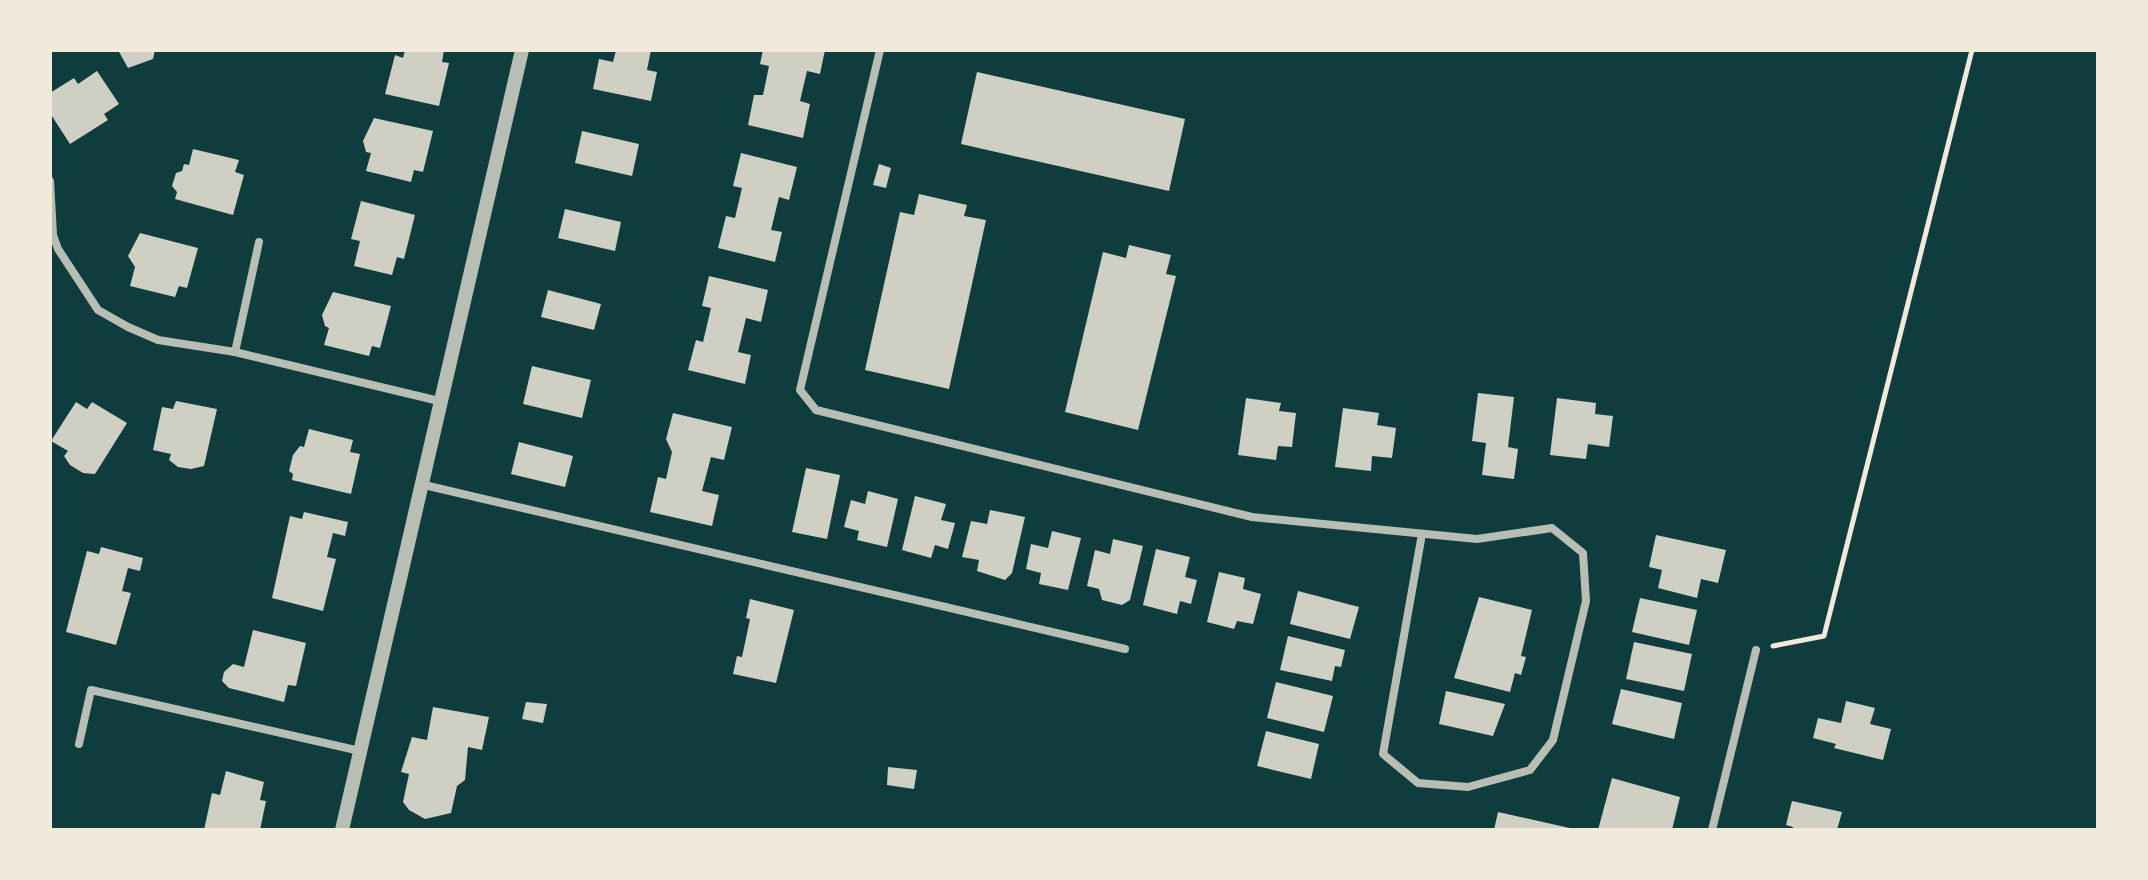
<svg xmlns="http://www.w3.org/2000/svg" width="2148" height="880" viewBox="0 0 2148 880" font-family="'Zilla Slab',serif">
	<rect width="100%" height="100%" fill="#0f3d3e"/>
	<g fill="#cfcfc3">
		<path d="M118,50H155L153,59L128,68Z"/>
		<path d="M405,50H444L442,62L449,63L439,106L385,94L395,55L403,58Z"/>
		<path d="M616,50H651L647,70L657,72L651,101L593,89L599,59L613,62Z"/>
		<path d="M763,50H825L820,74L807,71L800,101L810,104L803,138L748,125L754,95H763L769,66L760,64Z"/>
		<path d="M97,71L119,104L104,114L108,120L70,144L50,113V93L74,78L78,84Z"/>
		<path d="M977,72L1185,119L1169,191L961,144Z"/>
		<path d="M374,118L433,131L423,172L414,170L411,182L366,171L371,153L366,152L363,141Z"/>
		<path d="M582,131L639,144L632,176L575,163Z"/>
		<path d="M193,149L239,160L235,172L244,175L233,215L175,199L177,192L172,186L176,173L182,171L184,164L189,165Z"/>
		<path d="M741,153L797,167L789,200L779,197L771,230L782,232L775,262L718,248L726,216L735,218L742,188L733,186Z"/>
		<path d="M879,164L891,168L886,188L873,185Z"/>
		<path d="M919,194L967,205L964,216L986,220L949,389L865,370L900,212L914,215Z"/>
		<path d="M361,201L415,215L404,259L397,257L392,275L354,266L360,241L351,239Z"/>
		<path d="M565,209L621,222L615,251L558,238Z"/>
		<path d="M140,233L198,248L187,288L179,286L175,297L130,286L135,267L128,256Z"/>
		<path d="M1129,245L1171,255L1166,274L1176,276L1138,430L1065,412L1103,252L1126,258Z"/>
		<path d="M709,276L768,290L761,322L746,318L738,352L751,355L745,384L688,370L696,340L703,342L711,308L702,306Z"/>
		<path d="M548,290L601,304L594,330L541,317Z"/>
		<path d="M333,292L391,306L380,348L372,346L369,356L324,345L329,328L325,326L322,315Z"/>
		<path d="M532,366L591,380L582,418L523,404Z"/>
		<path d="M1478,393L1514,397L1508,447L1518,449L1514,479L1482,475L1486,443L1472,441Z"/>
		<path d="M1246,398L1281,403L1279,411L1296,413L1292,447L1278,446L1276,460L1238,455Z"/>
		<path d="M1557,398L1596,403L1595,414L1613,416L1609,447L1588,444L1586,459L1550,455Z"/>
		<path d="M176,401L217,409L204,466L191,469L178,467L169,460L171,454L153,450L162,407L173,409Z"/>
		<path d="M76,402L87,409L92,402L127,423L95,474L83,473L70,465L64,456L68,451L51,441Z"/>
		<path d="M1343,408L1379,413L1377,425L1396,428L1392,458L1372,456L1371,471L1335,467Z"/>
		<path d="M673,413L732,427L724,460L711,457L702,491L719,495L712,526L650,512L658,477L666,479L672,452L666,439Z"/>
		<path d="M309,429L353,440L350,452L360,454L351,494L292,480L293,474L289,471L293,455L300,446L304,447Z"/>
		<path d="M519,442L573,456L565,487L511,474Z"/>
		<path d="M806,468L840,475L827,539L792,532Z"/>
		<path d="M868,491L898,499L887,547L857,540L859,531L844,527L851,500L865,504Z"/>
		<path d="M915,496L946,504L941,520L955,523L948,549L935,545L931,558L902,550Z"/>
		<path d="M990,510L1025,517L1012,573L1005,580L977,571L979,560L962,557L971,521L987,524Z"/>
		<path d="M304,512L348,522L345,536L333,533L327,557L336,559L323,611L272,598L290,516L302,519Z"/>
		<path d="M1052,531L1081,538L1068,590L1039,584L1041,573L1026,569L1031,544L1048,548Z"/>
		<path d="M1656,535L1726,550L1718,583L1701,579L1697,598L1658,588L1662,570L1649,567Z"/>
		<path d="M1113,539L1143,546L1130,600L1122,605L1102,600L1099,589L1087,586L1095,550L1110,554Z"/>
		<path d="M101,547L143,558L140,571L128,568L122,591L131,593L116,645L66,632L87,551L99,554Z"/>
		<path d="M1156,549L1190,557L1185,577L1197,580L1191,604L1180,601L1177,614L1143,605Z"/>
		<path d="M1219,572L1245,578L1243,589L1261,594L1253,624L1237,621L1234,629L1207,622Z"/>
		<path d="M1298,591L1359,607L1350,639L1290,624Z"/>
		<path d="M1479,597L1532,610L1521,656L1526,657L1521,675L1515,673L1510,692L1454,678Z"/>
		<path d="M1640,598L1697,610L1689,645L1632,632Z"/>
		<path d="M750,599L794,610L776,683L733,674L737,656L742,657L750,619L746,618Z"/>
		<path d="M253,630L306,643L296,686L288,685L284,702L229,688L222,681L224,672L233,664L244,667Z"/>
		<path d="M1288,636L1345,650L1341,667L1335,666L1332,681L1280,670Z"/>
		<path d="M1634,642L1692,654L1684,691L1626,679Z"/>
		<path d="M1276,682L1333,696L1324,732L1267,718Z"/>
		<path d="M1621,689L1682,703L1674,739L1612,724Z"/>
		<path d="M1446,691L1505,704L1493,736L1439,724Z"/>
		<path d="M1846,701L1875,708L1870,724L1891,729L1883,760L1834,748L1836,744L1813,738L1818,718L1841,723Z"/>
		<path d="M526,702L547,704L543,723L522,719Z"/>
		<path d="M433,707L489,717L482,750L468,747L465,780L457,786L451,813L425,819L409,810L403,802L409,774L401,772L412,737L427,740Z"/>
		<path d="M1266,731L1319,744L1311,779L1257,766Z"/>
		<path d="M888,767L917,770L914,789L887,785Z"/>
		<path d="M226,771L264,782L260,800L266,801L260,830H204L212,793L220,795Z"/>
		<path d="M1612,778L1680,797L1672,830H1598Z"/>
		<path d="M1792,801L1842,812L1837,830H1792L1793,827L1786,825Z"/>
		<path d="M1498,812L1574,829V830H1494Z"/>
	</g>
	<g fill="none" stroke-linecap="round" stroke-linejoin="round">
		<path stroke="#f1e9da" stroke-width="5" d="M1773,646L1824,636L1972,50"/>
		<g stroke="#b8beb3" stroke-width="8">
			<path d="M880,50L800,390L816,410L1252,517L1477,539L1552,528L1583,553L1586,601L1553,740L1530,770L1468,787L1418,783L1383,754L1422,534"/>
			<path d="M50,181L53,235L58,249L98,310L128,327L158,340L235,352L439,401"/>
			<path d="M235,352L259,242"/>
			<path d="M420,484L1125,649"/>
			<path d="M79,744L91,690L360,751"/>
			<path d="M1712,830L1756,650"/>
		</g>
		<path stroke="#b8beb3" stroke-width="14" d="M342,830L522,50"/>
	</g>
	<rect width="2148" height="880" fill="none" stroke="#f1e9da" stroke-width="104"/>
</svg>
